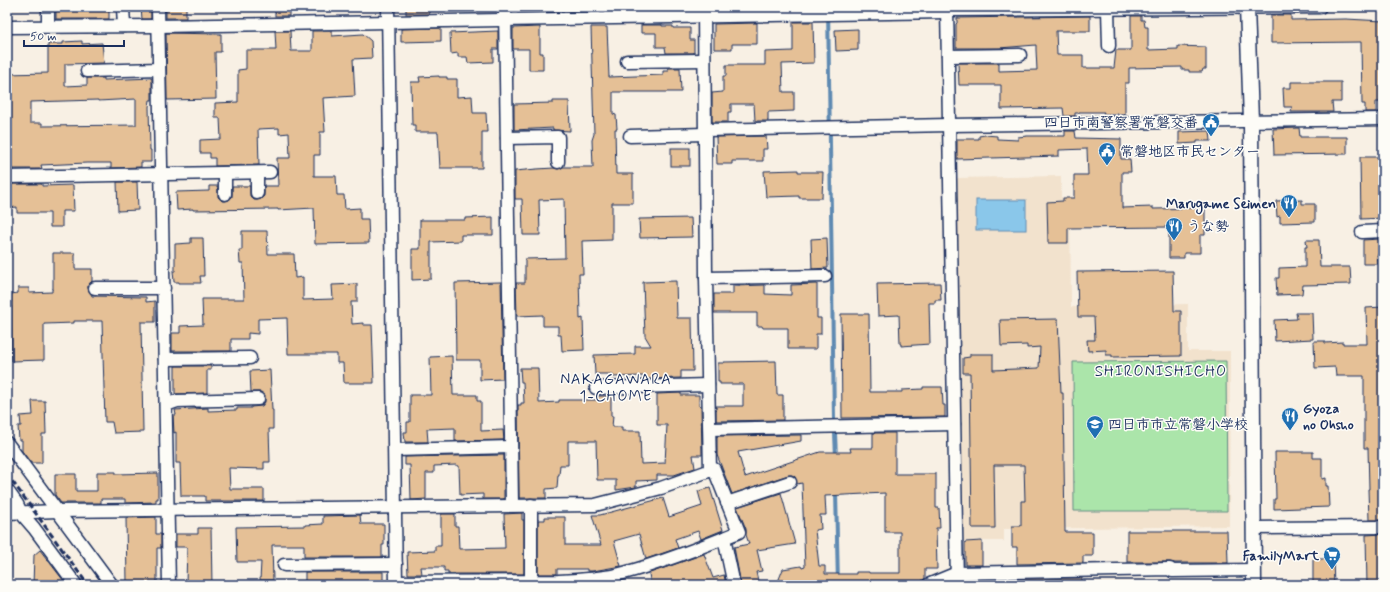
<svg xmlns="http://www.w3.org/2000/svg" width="1390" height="592" viewBox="0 0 1390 592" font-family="Mynerve,'Klee One',sans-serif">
	<rect width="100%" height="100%" fill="#f8f0e4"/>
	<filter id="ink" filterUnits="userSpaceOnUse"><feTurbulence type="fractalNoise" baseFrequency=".025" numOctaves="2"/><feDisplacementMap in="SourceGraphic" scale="8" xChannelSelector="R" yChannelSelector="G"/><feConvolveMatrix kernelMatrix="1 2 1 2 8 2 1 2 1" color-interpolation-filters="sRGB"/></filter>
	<g filter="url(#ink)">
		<path fill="#f2e2cd" d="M1061,176V197L1070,198L1071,307L1188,304V351H1230L1229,526L1004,529V541H962L955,178Z"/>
		<path fill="#abe5aa" stroke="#638a84" d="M1226,361L1227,511H1074L1073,362Z"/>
		<rect fill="#8ac7ea" stroke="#5e8ab2" x="976" y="200" width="50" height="30"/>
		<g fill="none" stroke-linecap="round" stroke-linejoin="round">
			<g stroke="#5e8ab2" stroke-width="4">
				<path d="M828,7L834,419"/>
				<path d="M835,433L836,457"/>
				<path d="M836,491L838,585"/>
			</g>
		</g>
		<g fill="#e5c096" stroke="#1b2f5e" fill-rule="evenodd">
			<rect x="56" y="7" width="53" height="12"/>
			<path d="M141,7H151V19H142Z"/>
			<rect x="166" y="7" width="20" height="11"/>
			<rect x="275" y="7" width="14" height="9"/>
			<rect x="406" y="7" width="23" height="7"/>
			<path d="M1271,15H1291V20L1346,19L1383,21V102H1376V112H1365V104H1362L1361,42L1271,43Z"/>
			<path d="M1090,16V31H1056L1057,55H1083V68H1114L1116,50H1131V16H1141V20H1144L1145,27H1148V50L1178,49V46L1206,47V69H1203L1202,72H1189V70H1182V67L1129,68V83H1125V114H1103L1104,112H1079V113H1075V116H1064L1063,108L1001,109V85H959L958,63H999V71L1037,70L1036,50V45L999,48H956V24L957,23V18Z"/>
			<path d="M793,22H813L814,63L782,64L783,92H794V111L768,112V121H755L754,104H731V112H728V122H712V93L723,92V76H726V65H765V52L793,51Z"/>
			<path d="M757,23V44H732V49H714V24Z"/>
			<path d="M641,25H662V26H673V28H690V40H694V53H666L665,47H656V33H641Z"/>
			<path d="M540,27V53H543V70H529V49H513V28Z"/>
			<path d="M591,27H607L609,77L663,75V71H668V68H680L681,92H613V114L616,115L617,129H615L616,174H633V203H612V240L582,241L583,274H579L580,319L583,318L584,350L562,351L561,335H558V326H543V315L517,316L516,283H525V259L565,258L564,199L539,200L540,235H523L522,199H515V171L537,169L554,168L558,169L563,167H593L592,140L594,134Z"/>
			<path d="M441,28V41L401,42V29Z"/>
			<path d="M858,29V50L836,51L835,30Z"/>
			<path d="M275,31H290L291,51H312V31H332V36L363,34L371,41L372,58L353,59L355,96L323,98L325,132H320V155H314V176H336L337,195H344L345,209L360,208V219H368L369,243L315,244L314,208L278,210V209L193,210V209L177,210L176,192L209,191V186H218V197L222,201H225L229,200L232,197V186H250V196L254,200H257L261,199L264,196V186H278L277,158H290L289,133L279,134V128L258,129L259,165L215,166V158H210V153H200V140L221,139L220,118H215V103L238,102V70L246,69V50H276Z"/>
			<path d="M498,31V49H493V62L468,63L467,57H458V53L451,54L450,33Z"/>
			<path d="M166,33L221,34V52H215L216,99L167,100Z"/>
			<path d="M82,41V44L102,43L104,63L65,64V86L87,85V78H104V80L152,78V100H150L149,107L150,150H151V162H141V167H140L111,168V163H87L41,165L42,169H7V74L48,73V44H63V42ZM136,99V125L42,126V123H30V102L98,100V101Z"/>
			<path d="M439,76V77H447V79H457V97L472,96L473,113H486L487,132H482V168H440L438,132H415V125H412L411,82H420L419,77Z"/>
			<path d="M1291,82H1341V102H1332L1333,112H1291L1292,107H1284L1283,88H1291Z"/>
			<path d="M553,101H569L570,131L553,130V128L514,130V104L553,103Z"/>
			<path d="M1299,128L1300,137H1347V154L1274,155L1273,129Z"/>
			<path d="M1065,131H1075L1076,138L1121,139V159H1130L1131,172H1122V208L1153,207V209L1205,208V235H1200V253H1184V258H1169V227L1068,228V243H1048L1047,202L1063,201V198H1074V175H1088L1087,149L1059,150V156L957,159V139H979V136L985,135L997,136V139L1018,140V137L1027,136H1065Z"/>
			<path d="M1210,131L1211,141H1197V143L1179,144V132Z"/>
			<path d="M766,136L767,149H763V161H732V164H717L716,137Z"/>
			<rect x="671" y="148" width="19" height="18"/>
			<path d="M1360,157H1381L1383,218L1361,219Z"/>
			<path d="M798,170V172H823L822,198H799V196L766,197L764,171Z"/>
			<path d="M117,182H137L138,210L118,211Z"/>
			<path d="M7,184H42V186L73,185L74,211H62V227H50V213H17V207L7,208Z"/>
			<path d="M1302,200V204H1315V222L1280,223V216L1277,217L1276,201Z"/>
			<path d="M493,217V235H461V241L431,242V279L412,280V249H420V220H465V218Z"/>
			<path d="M691,218L692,237L640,238L639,219Z"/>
			<path d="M242,231H267L268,254H294L295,278L303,277V300L333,299L332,285L357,284V302H351L352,324L363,323V325H372L374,383H344L343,363H337V354H288L287,318L258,319V334L248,333V339H231V351H172V333H180V326L203,325L202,299H244L243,263H240L239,250H242Z"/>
			<path d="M191,238H203L204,276H200L201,283H179V282H174L173,271H175V244L191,243Z"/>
			<path d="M827,238L828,268L812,269L811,239Z"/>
			<path d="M1380,239V255H1377L1378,264H1363V240Z"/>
			<path d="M1306,240H1319L1320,267H1350L1351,284L1303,285L1302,294L1277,295L1276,278H1279V268L1305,267V247H1307Z"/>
			<path d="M53,253H75V269H92V281L88,285V288L92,296L146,297V302L155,301V322H141L143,432L114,433L112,422H105L102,321H74V323L45,324H44V360L12,361L11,294L18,293V288H29V293L52,292V289H53Z"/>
			<path d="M1173,271L1174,311H1181V356L1112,357V355H1106V350L1088,351L1087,340H1095L1094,317H1078L1077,272Z"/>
			<path d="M676,281L677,318H692L693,371H681V378L643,379V376L613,377V374H595L594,355L635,354V346H651L645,336L643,282Z"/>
			<path d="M501,282L503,379L480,380V360H456L455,283Z"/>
			<path d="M940,283L941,300H935V303H929L930,344L901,346V344H900L899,315L878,316L877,284Z"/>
			<path d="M817,284V318H821V334H816V349H788V328H763L762,326H757V313H714V294H733V286L765,285V294L791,295V285Z"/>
			<path d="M1383,307V520H1369L1368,489H1369L1368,448H1364V376H1336L1335,367L1315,368L1314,341H1325V343L1343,342V344H1367L1366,308Z"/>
			<path d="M1296,313H1312L1313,339L1275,341L1274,320L1297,319Z"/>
			<path d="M841,314H869L870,392H902V390L923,389V387H942L943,405H945V417L842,418Z"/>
			<path d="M1058,319L1061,393H1063L1065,532H1093V556H1083V563L1017,564V547H1012V526H1021V501H1025L1024,465H994L995,528H972L970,373H963V358L970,357V354H993V370L1039,368L1040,347L1027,348V345L1001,346L1000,320Z"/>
			<path d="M452,356L453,395H477V401H481V431L503,430L504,440L455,441V428L427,429L428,442H405L404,432H407V422H410V395H431L430,357Z"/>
			<path d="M776,361L777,395H783V420L716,421V406H743V384H720V382H718V363H724V362Z"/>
			<path d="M175,366H211V370H207V393L175,394Z"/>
			<path d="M520,368H538L539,403L559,402V400H597V396H611V416H613L612,427H622V431H640L641,464L665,463L667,425H657V394L681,393V395H699V406H701L702,455H693L695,468L674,475H657V480L636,481V487L616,490V480H597L596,441H568V465H560L559,475H558L557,488L546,489V498H519L518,405H521V403H524L523,382H521Z"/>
			<path d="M270,370L272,410H273V429H269L270,462H264V469L229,468L230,489H264V501H205V496H181L180,463H176V432L174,433L173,415H176L175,410L208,408V411L237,410V408H251V407L262,406L265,402V395L261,392H251L250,371Z"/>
			<path d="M32,401H45L46,434H42V463H31L22,451V440H19L18,426H21L20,416L33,415Z"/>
			<path d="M873,433H895V474H936V508H939L940,528H936L937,569H925V578L921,584H903V585H780L779,579L783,569L801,566L802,568L805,567L802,483L797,484L795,477L792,475H788L732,494L717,455V436L801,435V441L738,452L745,477L820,452H851L850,448H873ZM885,493V532H900V573H869V572H856V574H825V566H819L815,530L821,529L820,515H826L825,496Z"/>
			<path d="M1275,452H1313V458H1322V479L1326,478V486H1328L1329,507L1274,509V499H1276Z"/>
			<path d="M504,455V499H483V494L460,495L459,466L456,465L434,466V473H426V499L411,500L410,465H405V457Z"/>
			<path d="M97,472H116V474L158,473V499H156V502L125,503V499H101V503H61L55,495V474H76V491H97Z"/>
			<path d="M710,488L723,530L701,539L698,531L675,539L678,548L646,559L639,534L614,541L621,566L593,571H587V569H557V574H538V520H545V517H565V545H601L592,515H600L663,498L669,517L702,506L698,491Z"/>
			<path d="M781,493L795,544L757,550L762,571L756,572L759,585H741L734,547L749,544L746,535V529L737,507Z"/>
			<path d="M522,513V520H524V574H448V571H444V567H421L422,574H408L407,552L435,551V546H441V514H455V526H458L459,549L505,548L504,514Z"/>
			<path d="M360,515L361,524H384V545H382V557H304V545H272L273,580H260L261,562H237L236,527L305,526V525L323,524V516Z"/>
			<path d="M156,517V534H161V548H157V582L127,583L126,518Z"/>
			<path d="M198,528H211L212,585H194V583H186L187,547H176V534H198Z"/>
			<path d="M1127,531H1227L1228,563H1175L1170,562H1127Z"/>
			<path d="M1382,534L1383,585H1367L1366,535Z"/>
			<path d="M982,541V565H965V542Z"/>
			<path d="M40,550L67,585H33L34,555Z"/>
			<path d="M704,554L713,578L724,575L726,585H693L692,582L670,585H651L649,574L650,573Z"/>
			<path d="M1313,559H1333L1334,585H1313Z"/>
			<path d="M305,572H383V582L305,583Z"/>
			<path d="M1082,578V585H1017V579Z"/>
			<rect x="965" y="580" width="18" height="5"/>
		</g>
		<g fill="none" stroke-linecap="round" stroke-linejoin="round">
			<g stroke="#1b2f5e" stroke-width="15">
				<g id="minor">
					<path d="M123,7L124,26"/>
					<path d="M158,7L169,585"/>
					<path d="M388,7L396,585"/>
					<path d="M505,7L512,505"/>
					<path d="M704,7L706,278L710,471"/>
					<path d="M947,7L957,585"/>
					<path d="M1108,9L1109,46"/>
					<path d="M947,10L1320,7"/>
					<path d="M48,26V7"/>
					<path d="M7,27L158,26L947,12"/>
					<path d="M948,56L1020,55"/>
					<path d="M627,61L704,60"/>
					<path d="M87,71L159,69"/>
					<path d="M705,130L949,125L1383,119"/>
					<path d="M630,136L705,134"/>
					<path d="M507,138L558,137V162"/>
					<path d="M225,174V194"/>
					<path d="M7,177L270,172"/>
					<path d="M257,193V173"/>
					<path d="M1362,232L1383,231"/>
					<path d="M706,278L825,276"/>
					<path d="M95,288H164"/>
					<path d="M165,359L250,358"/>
					<path d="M596,388L708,385"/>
					<path d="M166,405L177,401L258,399"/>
					<path d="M710,429L954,424"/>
					<path d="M7,443L112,585"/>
					<path d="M395,450L511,447"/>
					<path d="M7,490L17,504L21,513L34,528L76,585"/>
					<path d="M727,503L790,482"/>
					<path d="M7,513L57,511L595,505L661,488L714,469L739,532L724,538L734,585"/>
					<path d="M1254,528L1383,527"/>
					<path d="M284,565L396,564"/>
					<path d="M396,582L558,581C577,580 597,579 616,575C653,566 689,552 724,538"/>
					<path d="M531,585V505"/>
					<path d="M928,585L957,573L1170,569L1172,571L1254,570"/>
				</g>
			</g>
			<g stroke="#1b2f5e" stroke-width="17">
				<path id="tertiary" d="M1247,7L1251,121L1254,585"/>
			</g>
			<use href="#minor" stroke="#fdfcf7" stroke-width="12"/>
			<use href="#tertiary" stroke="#fdfcf7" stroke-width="14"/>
			<path stroke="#1b2f5e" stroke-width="3" stroke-dasharray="6 3" stroke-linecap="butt" d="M7,474L88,585"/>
		</g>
	</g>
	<defs>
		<g id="civic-pin" transform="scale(0.9)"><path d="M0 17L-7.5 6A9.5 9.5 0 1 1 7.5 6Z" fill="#1f6fb2" stroke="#fdfcf7"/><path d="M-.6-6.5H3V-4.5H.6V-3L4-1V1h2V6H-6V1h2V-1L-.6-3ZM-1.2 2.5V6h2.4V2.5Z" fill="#fff"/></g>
		<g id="restaurant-pin" transform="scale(0.9)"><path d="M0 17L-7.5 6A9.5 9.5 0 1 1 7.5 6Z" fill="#1f6fb2" stroke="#fdfcf7"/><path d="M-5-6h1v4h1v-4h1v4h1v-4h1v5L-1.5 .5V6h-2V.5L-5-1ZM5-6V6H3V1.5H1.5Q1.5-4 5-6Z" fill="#fff"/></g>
		<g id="school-pin" transform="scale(0.9)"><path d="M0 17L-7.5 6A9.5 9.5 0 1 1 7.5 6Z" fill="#1f6fb2" stroke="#fdfcf7"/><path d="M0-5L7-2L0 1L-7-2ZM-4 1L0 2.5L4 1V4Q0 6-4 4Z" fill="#fff"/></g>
		<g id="supermarket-pin" transform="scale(0.9)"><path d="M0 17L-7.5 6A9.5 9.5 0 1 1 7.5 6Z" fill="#1f6fb2" stroke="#fdfcf7"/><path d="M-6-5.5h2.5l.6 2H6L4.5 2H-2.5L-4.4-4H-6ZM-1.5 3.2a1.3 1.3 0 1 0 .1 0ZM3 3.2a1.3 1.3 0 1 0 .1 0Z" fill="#fff"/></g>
	</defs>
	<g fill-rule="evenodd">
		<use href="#civic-pin" x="1211" y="122"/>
		<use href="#civic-pin" x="1107" y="151"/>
		<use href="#restaurant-pin" x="1289" y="203"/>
		<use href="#restaurant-pin" x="1174" y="226"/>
		<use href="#restaurant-pin" x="1290" y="416"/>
		<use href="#school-pin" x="1095" y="424"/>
		<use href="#supermarket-pin" x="1332" y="555"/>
	</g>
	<g text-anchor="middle" stroke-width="3" stroke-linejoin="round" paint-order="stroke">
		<g font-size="14" font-weight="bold" fill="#1b2f5e" stroke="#fdfcf7" text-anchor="start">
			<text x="1198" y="127" text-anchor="end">四日市南警察署常磐交番</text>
			<text x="1120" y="156">常磐地区市民センター</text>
			<text x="1276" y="208" text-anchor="end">Marugame Seimen</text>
			<text x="1187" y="231">うな勢</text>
			<text x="1303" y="413">Gyoza<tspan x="1303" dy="16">no Ohsho</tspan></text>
			<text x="1108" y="429">四日市市立常磐小学校</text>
			<text x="1319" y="560" text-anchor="end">FamilyMart</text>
		</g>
		<g font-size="15" letter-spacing="1" fill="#1b2f5e" stroke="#fdfcf7">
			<text x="1161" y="376">SHIRONISHICHO</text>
			<text x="616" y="384">NAKAGAWARA<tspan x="616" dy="17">1-CHOME</tspan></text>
		</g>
	</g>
	<rect width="1390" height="592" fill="none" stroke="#fdfcf7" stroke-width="24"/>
	<rect x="12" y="12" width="1366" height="568" fill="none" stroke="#1b2f5e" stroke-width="1.5" filter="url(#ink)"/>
	<path d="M24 40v6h100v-6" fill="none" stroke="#1b2f5e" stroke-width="2"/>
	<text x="30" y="40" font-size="12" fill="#1b2f5e" stroke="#fdfcf7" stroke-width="3" paint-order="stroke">50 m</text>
</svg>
